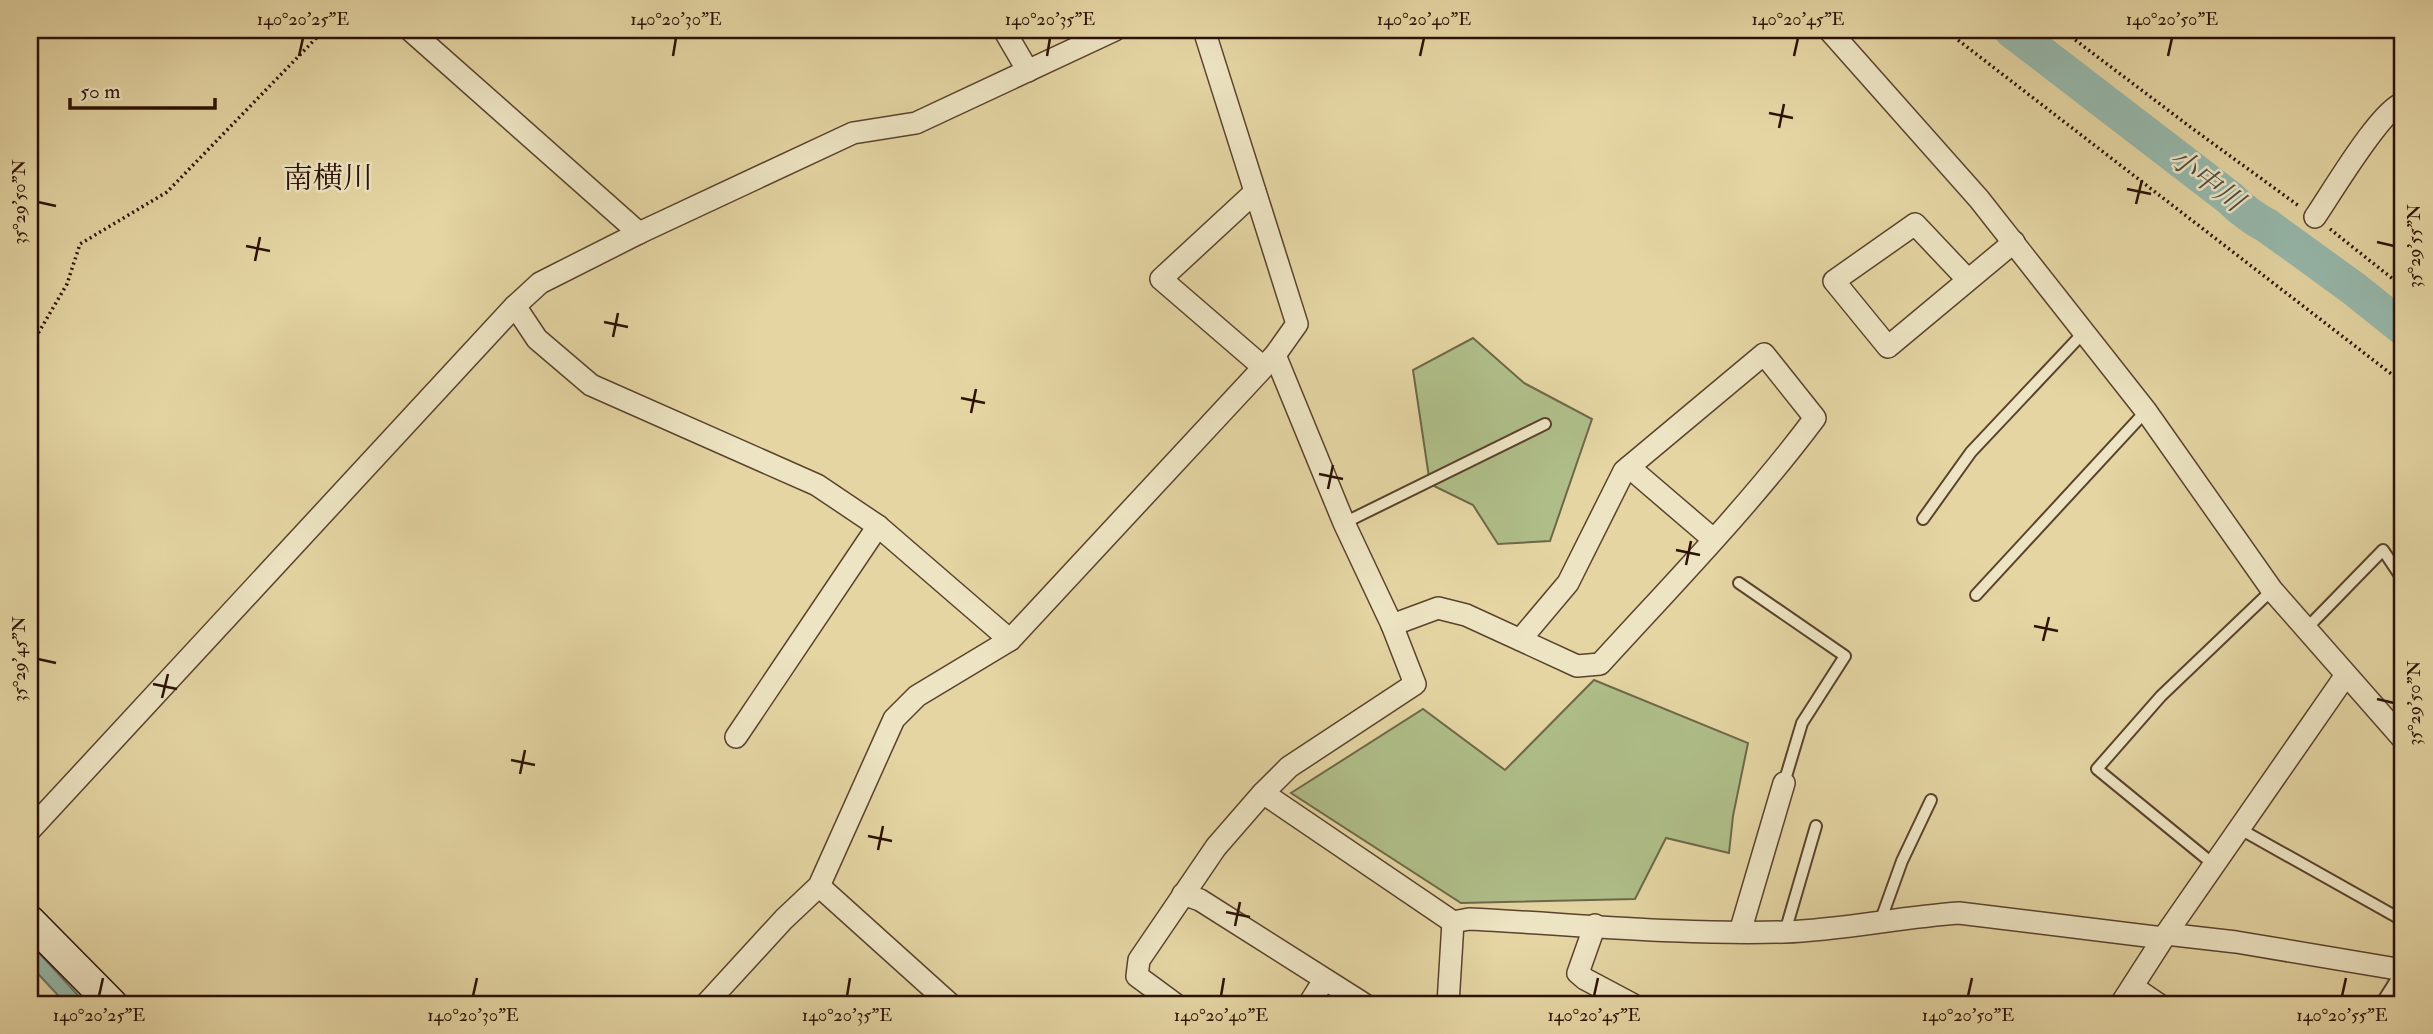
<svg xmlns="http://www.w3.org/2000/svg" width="2433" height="1034" viewBox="0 0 2433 1034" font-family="'IM FELL Double Pica','Noto Serif JP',serif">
	<rect width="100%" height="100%" fill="#e4d5a3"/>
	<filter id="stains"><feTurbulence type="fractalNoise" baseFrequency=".00286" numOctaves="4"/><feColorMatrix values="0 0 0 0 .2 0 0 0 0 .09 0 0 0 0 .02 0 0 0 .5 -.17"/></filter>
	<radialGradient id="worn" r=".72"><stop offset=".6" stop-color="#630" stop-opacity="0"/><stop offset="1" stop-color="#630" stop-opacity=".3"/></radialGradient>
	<g fill="#afbe89" stroke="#6e6848" stroke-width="2">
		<path d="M1473,338L1524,383L1592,419L1550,541L1498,544L1473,505L1430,484L1413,370Z"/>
		<path d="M1594,680L1748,743L1733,816L1729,853L1666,838L1635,899L1461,903L1291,793L1423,709L1505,770Z"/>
	</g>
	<path fill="#96b8ab" stroke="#6c7569" stroke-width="2" d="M30,943L86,1004H66L30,965Z"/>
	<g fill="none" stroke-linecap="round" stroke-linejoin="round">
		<path stroke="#96b8ab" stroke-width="35" d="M2011,30L2231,199C2237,206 2257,221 2266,225L2353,288L2403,328"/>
		<g stroke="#5a422d" stroke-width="14">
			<g id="lane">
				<path d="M1923,519L1971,452L2085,331"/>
				<path d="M1344,523L1545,424"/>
				<path d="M1739,583L1845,656L1802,723L1784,783"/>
				<path d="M1976,595L2146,411"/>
				<path d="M2307,628L2383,550L2403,580"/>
				<path d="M2240,829L2402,920"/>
				<path d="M2213,864L2097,769L2161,696L2272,590"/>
				<path d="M1880,922L1902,861L1931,800"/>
				<path d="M1785,932L1816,826"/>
				<path d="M2381,1004L2403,969"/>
			</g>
		</g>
		<g stroke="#5a422d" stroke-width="24">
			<g id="street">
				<path d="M410,30L639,233"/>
				<path d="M1004,30L1028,71"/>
				<path d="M1829,30L1979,199L2146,411L2272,590L2403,739"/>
				<path d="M1255,192L1161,279L1263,367"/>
				<path d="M2315,217C2331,194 2380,110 2403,103"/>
				<path d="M1968,280L1915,224L1834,281L1888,347L2014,242"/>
				<path d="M515,306L537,339L591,385L817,485L878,526L1010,640"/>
				<path d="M1275,355L1344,523L1392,625L1415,684L1289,767L1263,793L1453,922L1469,919C1572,924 1681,935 1784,932C1843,930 1900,917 1959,913L2163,938"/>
				<path d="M1629,467L1713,539"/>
				<path d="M1392,625L1438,608L1466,615L1577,666L1600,664C1673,584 1750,505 1815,418L1764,354L1624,471L1568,583L1520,640"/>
				<path d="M736,737L878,526"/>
				<path d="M30,830L515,306L540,283L639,233L853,133L916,123L1115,30"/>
				<path d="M819,886L950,1004"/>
				<path d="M1183,894L1200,900L1364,1004"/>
				<path d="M1595,925L1578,973L1585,979L1632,1004"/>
				<path d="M1740,932L1784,783"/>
				<path d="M2166,934L2236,942L2403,970"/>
				<path d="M2133,987L2158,1004"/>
				<path d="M706,1004L784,919L819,886L894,719L917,696L1010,640L1275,355L1297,324L1204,30"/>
				<path d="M1175,1004L1137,976L1139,960L1216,847L1263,793"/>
				<path d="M1309,1004L1324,980"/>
				<path d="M1448,1004L1453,922"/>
				<path d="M2121,1004L2166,934L2346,675"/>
			</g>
		</g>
		<g stroke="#2c1106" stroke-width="33">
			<path id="secondary" d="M30,921L112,1004"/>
		</g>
		<g stroke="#2c1106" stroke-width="3.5" stroke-dasharray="2 3.5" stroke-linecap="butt">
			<path d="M1945,30L2403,383"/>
			<path d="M2062,30L2193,129L2299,206"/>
			<path d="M2330,229L2403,287"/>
			<path d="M30,347L67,284L80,244L167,192L324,30"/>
		</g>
		<use href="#lane" stroke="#ede4c3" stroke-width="10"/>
		<use href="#street" stroke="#ede4c3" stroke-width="21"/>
		<use href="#secondary" stroke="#ede4c3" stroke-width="30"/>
	</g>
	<path fill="none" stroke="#2c1106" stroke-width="2.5" d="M299,56L303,38M673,56L676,38M1047,56L1050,38M1420,56L1424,38M1794,56L1798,38M2168,56L2172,38M1769,113L1793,118M1779,128L1784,104M2127,189L2151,194M38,202L56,206M2136,204L2142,180M2377,242L2394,246M246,246L270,251M255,261L260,237M604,322L628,327M613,337L618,313M961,398L985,403M971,413L976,389M1319,474L1343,479M1328,489L1333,465M1676,550L1700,555M1686,565L1691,541M2034,626L2058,631M2043,641L2049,617M38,659L56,663M153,684L177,689M162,698L168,674M2377,699L2394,703M511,760L535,765M520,774L525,750M868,836L892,841M878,850L883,826M1226,912L1250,917M1235,926L1240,902M99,996L103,978M473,996L477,978M847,996L850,978M1221,996L1224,978M1594,996L1598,978M1968,996L1972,978M2342,996L2346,978"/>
	<g text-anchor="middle" stroke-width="5" stroke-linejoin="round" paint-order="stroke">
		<g font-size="28" font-style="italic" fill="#514b40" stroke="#ede4c3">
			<text transform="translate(2207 179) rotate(37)" y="10">小中川</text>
		</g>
		<g font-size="30" fill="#2c1106" stroke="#ede4c3">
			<text x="328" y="188">南横川</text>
		</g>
	</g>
	<rect width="2433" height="1034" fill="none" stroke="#e4d5a3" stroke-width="77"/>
	<path d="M70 98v10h145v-10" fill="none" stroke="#2c1106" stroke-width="3.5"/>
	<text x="80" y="98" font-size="21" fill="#2c1106" stroke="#ede4c3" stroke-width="5" paint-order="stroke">50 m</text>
	<rect x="38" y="38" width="2356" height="958" fill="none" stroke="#2c1106" stroke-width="2.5"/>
	<g font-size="18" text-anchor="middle" fill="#2c1106">
		<text x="303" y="25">140°20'25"E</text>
		<text x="676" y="25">140°20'30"E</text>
		<text x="1050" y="25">140°20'35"E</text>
		<text x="1424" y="25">140°20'40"E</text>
		<text x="1798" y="25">140°20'45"E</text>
		<text x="2172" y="25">140°20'50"E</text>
		<text transform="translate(19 202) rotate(-90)" y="6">35°29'50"N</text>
		<text transform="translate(2414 246) rotate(-90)" y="6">35°29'55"N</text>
		<text transform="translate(19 659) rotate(-90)" y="6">35°29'45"N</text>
		<text transform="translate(2414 703) rotate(-90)" y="6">35°29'50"N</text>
		<text x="99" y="1021">140°20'25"E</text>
		<text x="473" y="1021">140°20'30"E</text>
		<text x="847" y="1021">140°20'35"E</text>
		<text x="1221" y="1021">140°20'40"E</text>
		<text x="1594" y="1021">140°20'45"E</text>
		<text x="1968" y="1021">140°20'50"E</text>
		<text x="2342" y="1021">140°20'55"E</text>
	</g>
	<rect width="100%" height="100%" filter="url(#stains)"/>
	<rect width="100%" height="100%" fill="url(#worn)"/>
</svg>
